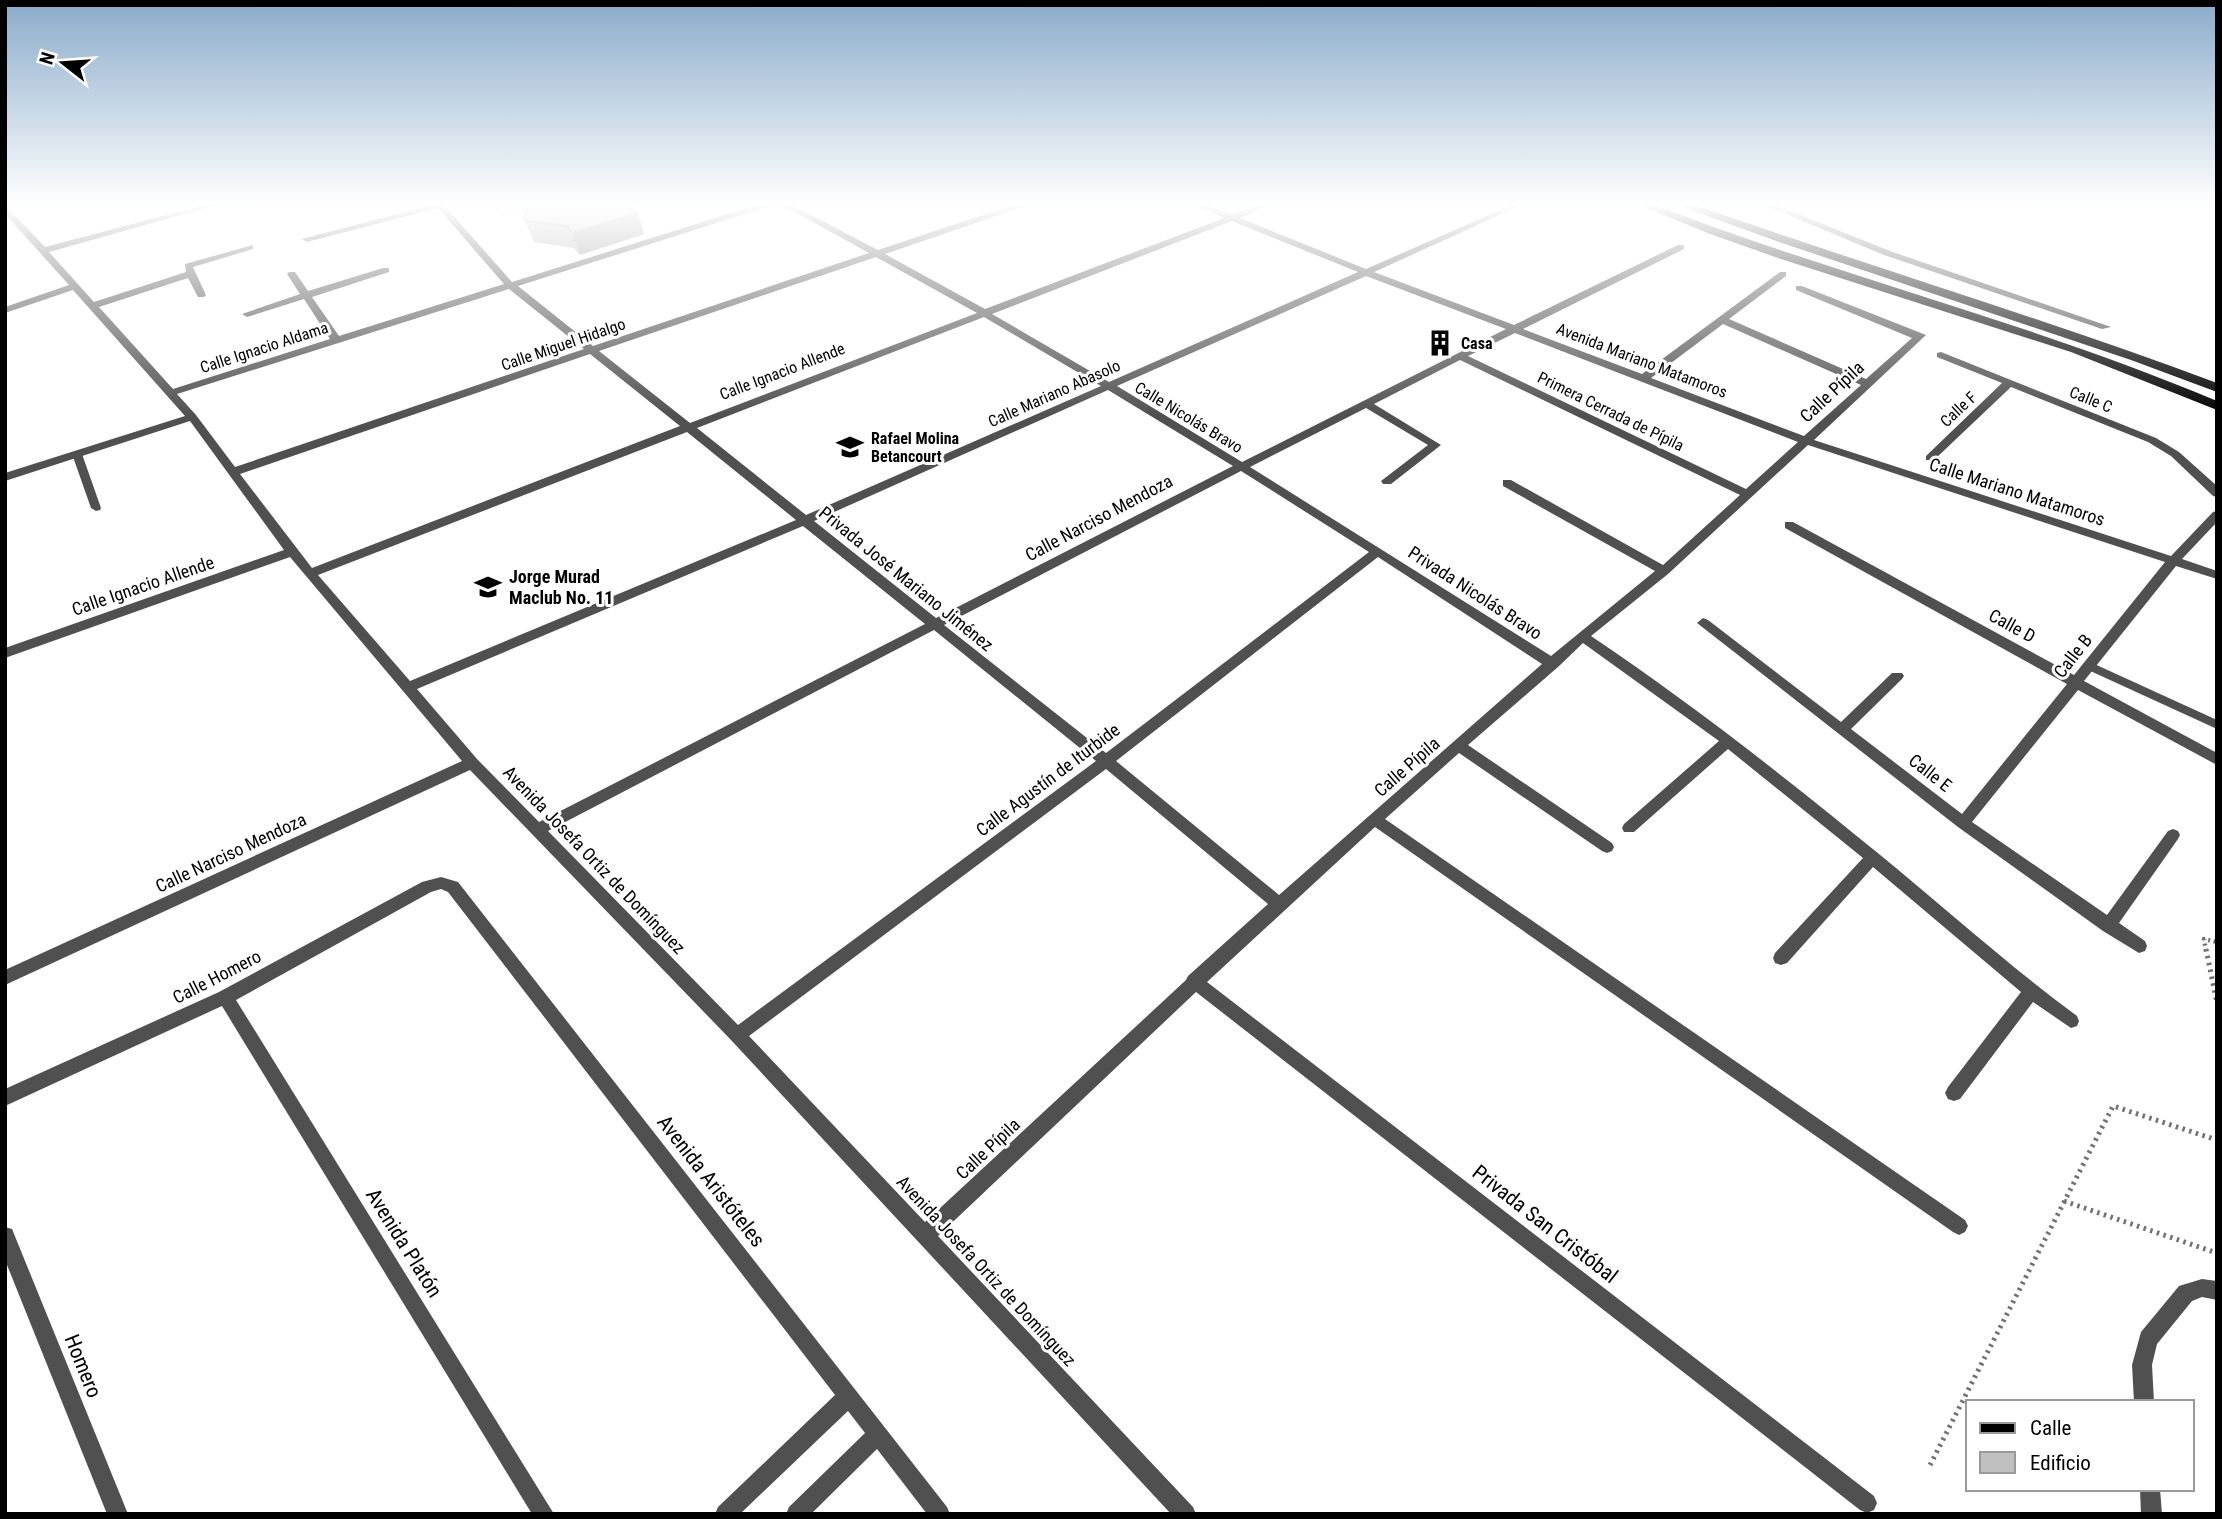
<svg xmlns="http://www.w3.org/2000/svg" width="2222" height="1519" viewBox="0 0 2222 1519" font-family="'Roboto Condensed',sans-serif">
	<rect width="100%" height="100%" fill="#fff"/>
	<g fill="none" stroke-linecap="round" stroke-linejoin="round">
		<path stroke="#727272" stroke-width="3.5" stroke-dasharray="1 2.5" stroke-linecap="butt" d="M493,204L502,215L542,204"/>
		<path stroke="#727272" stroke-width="4.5" stroke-dasharray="2 3.5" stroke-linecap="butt" d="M2206,951L2204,939L2217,942"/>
		<g stroke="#727272" stroke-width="5" stroke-dasharray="2.5 4.5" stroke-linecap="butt">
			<path d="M2206,949L2217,1003"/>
			<path d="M2064,1201L2217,1253"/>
			<path d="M1930,1465L2113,1106L2217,1140"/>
		</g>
		<g fill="#505050" fill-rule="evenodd">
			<path d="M77,451L82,454L101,508L100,510L96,511L91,508L72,454Z"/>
			<path d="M2090,662L2217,720V729L2086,669L2084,666L2086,663Z"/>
		</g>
		<g fill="#505050" fill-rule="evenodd">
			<path d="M208,204H220L49,252L94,302L186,272L185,264L253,245V249L193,267L206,295L204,297H198L188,278L99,307L173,389L330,339L304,299L247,317L242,314L300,294L287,274L289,272H295L308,291L383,268H389V272L312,297L339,336L504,284L438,208L307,242L302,239L435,204H443L512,282L759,204H771L770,206L518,286L593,346L869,253L780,204H790L878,250L1015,204H1026L1025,206L885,254L985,309L1224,218L1193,204H1204L1232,215L1261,204H1272L1240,218L1366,269L1514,204H1524L1374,272L1514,325L1678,245H1684V249L1523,329L1642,374L1780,272H1786V276L1729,319L1866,379L1912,338L1796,290V286H1802L1926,335L1814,440L2171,556L2213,512L2217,511V522L2182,559L2217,571V579L2176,566L2084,681L2217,753V765L2078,690L1972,822L2107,915L2168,831L2173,829L2178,831L2180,835L2178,839L2119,923L2145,941L2147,946L2145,951L2139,953L2103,931L1958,827L1697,623L1703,618L1708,620L1841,722L1892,673H1902L1904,676L1902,679L1851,729L1962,814L2067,684L1785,528V522H1793L2074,675L2165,562L1808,445L1668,574L1591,636C1691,703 1786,778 1879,854C1945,908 2008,965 2077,1016L2079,1021L2077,1026L2071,1028L2033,1002L1960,1099L1954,1101L1948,1099L1945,1093L1948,1087L2021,992L1873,867L1787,963L1781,965L1775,963L1773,958L1775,953L1863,858L1728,749L1634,832H1624L1622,828L1624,824L1719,741L1583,643L1558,667L1468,745L1612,843L1614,847L1612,851L1607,853L1602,851L1459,753L1385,819L1965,1220L1968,1226L1965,1232L1959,1235L1953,1232L1375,827L1207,982L1874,1496L1877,1503L1874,1510L1867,1513L1860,1510L1196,992L938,1236L1193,1507L1196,1514H1171L731,1040L470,770L5,985V970L462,761L290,557L5,658V648L284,550L190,421L5,481V473L185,416L73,290L5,313V307L69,285L5,214V205L45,247ZM1232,221L1358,272L1109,382L992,314ZM876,257L977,313L690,423L599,351ZM1366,276L1506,329L1242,462L1117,386ZM509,289L584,349L235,467L196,415L177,394ZM984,317L1101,386L806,515L697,428ZM1723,324L1861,385L1804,436L1651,378ZM1515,333L1798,442L1746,489L1468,356ZM590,354L680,426L312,568L240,474ZM1460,360L1740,495L1663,565L1511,480H1503V486L1655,571L1551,656L1250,467L1366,408L1428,445L1381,481L1383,484H1391L1441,445L1374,404ZM1108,390L1233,466L936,618L814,521ZM687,432L796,520L410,681L318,575ZM1241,471L1369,552L1106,753L944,625ZM803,526L925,624L539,822L477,759L417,689ZM1378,557L1542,664L1279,895L1116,761ZM934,630L1096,761L738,1025L548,831ZM1106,769L1268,904L1188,976L1186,980L925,1222L749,1036Z"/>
			<path d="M1762,204H1773L1890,251L2111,327L2102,329L1884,255Z"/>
			<path d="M1941,352L2156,438L2179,452L2217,486V497L2213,496L2171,456L2148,442L2011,387L1934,460H1926V456L2002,383L1937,357V353Z"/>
			<path d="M441,877L458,882L947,1507L950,1514H927L877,1449L811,1514H786L789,1507L865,1433L848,1411L740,1514H715L718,1507L835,1395L448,892L441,889L431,892L236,1000L554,1514H532L222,1006L5,1106V1089L219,992L422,882Z"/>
			<path d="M5,1227L12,1229L128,1514H107L5,1260Z"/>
			<path d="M2202,1279L2217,1281V1300L2202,1297L2192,1301L2157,1344L2152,1365L2154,1402H2134L2132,1365L2141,1332L2179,1286Z"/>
			<path d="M2140,1489H2160L2162,1514H2141Z"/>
		</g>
		<g fill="#000" fill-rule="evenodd">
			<path d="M1637,204H1652C1838,276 2033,323 2217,401V410L2071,352L1781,259L1710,234Z"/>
			<path d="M1679,204H1693C1867,266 2044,318 2217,383V392L2131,360L1779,242L1680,206Z"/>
		</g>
	</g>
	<path fill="#a5a5a5" d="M525,221L644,234L580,255L574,248L534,242Z"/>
	<path fill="#868686" d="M638,213L644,234L580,255L572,233Z"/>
	<path fill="#c0c0c0" stroke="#868686" stroke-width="2" d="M528,204H629L638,213L572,233L567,226L525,221Z"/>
	<linearGradient id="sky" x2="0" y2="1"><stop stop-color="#8aabca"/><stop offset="0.49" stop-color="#fff"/><stop offset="1" stop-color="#fff" stop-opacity="0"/></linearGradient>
	<rect width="2222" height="416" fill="url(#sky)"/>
	<defs>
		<g id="building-bare" transform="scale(2.1)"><path d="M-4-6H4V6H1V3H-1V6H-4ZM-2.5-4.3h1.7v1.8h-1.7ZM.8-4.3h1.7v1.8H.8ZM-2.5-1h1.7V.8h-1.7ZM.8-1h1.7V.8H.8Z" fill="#000" stroke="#fff" stroke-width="2.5" paint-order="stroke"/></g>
		<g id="school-bare" transform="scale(2.1)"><path d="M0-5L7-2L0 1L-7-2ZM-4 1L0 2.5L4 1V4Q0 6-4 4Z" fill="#000" stroke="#fff" stroke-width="2.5" paint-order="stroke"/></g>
	</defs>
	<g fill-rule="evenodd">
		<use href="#building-bare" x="1440" y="343"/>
		<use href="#school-bare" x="850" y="447"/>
		<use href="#school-bare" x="488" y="587"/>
	</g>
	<g text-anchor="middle" stroke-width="6" stroke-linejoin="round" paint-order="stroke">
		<g font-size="16" font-weight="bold" fill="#000" stroke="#fff" text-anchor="start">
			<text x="1461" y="349">Casa</text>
			<text x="871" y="444">Rafael Molina<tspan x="871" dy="18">Betancourt</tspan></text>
		</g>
		<g font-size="16" fill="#000" stroke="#fff">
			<text transform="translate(563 344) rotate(-19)" y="6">Calle Miguel Hidalgo</text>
			<text transform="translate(264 347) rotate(-18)" y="6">Calle Ignacio Aldama</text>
			<text transform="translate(1642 360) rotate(21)" y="6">Avenida Mariano Matamoros</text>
			<text transform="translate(782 371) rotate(-21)" y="6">Calle Ignacio Allende</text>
			<text transform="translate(1054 393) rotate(-24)" y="6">Calle Mariano Abasolo</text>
			<text transform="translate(2091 399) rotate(22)" y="6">Calle C</text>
			<text transform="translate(1958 409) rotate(-43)" y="6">Calle F</text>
			<text transform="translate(1611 411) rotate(26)" y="6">Primera Cerrada de Pípila</text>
			<text transform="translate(1189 417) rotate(31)" y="6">Calle Nicolás Bravo</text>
		</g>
		<g font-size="18" fill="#000" stroke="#fff">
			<text transform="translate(1832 392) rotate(-43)" y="6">Calle Pípila</text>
			<text transform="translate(2017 492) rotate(18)" y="6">Calle Mariano Matamoros</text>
			<text transform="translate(1099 518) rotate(-28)" y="6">Calle Narciso Mendoza</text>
			<text transform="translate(906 579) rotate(39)" y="6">Privada José Mariano Jiménez</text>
			<text transform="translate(143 586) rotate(-19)" y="6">Calle Ignacio Allende</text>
			<text transform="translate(1475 593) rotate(33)" y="6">Privada Nicolás Bravo</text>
			<text transform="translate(2012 626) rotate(29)" y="6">Calle D</text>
			<text transform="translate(2073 656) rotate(-52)" y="6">Calle B</text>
			<text transform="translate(1407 767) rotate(-41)" y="6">Calle Pípila</text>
			<text transform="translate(1930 773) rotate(38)" y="6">Calle E</text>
			<text transform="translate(1048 780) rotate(-37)" y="6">Calle Agustín de Iturbide</text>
			<text transform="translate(231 853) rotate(-25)" y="6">Calle Narciso Mendoza</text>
			<text transform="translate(594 860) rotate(46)" y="6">Avenida Josefa Ortiz de Domínguez</text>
			<text transform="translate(217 977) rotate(-27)" y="6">Calle Homero</text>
			<text transform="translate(988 1149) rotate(-43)" y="6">Calle Pípila</text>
			<text transform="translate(986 1271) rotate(47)" y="6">Avenida Josefa Ortiz de Domínguez</text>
		</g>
		<g font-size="18" font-weight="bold" fill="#000" stroke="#fff" text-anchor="start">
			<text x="509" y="583">Jorge Murad<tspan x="509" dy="21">Maclub No. 11</tspan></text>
		</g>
		<g font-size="21" fill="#000" stroke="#fff">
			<text transform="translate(711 1181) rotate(52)" y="7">Avenida Aristóteles</text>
			<text transform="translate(1545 1224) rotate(38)" y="7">Privada San Cristóbal</text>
			<text transform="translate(404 1243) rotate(58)" y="7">Avenida Platón</text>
			<text transform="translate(83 1366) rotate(68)" y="7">Homero</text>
		</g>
	</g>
	<rect width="2222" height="1519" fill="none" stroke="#000000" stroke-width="14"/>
	<rect x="1966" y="1400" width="228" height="91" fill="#ffffff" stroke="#999999" stroke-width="2"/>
	<rect x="1980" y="1423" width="35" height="10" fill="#000000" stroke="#999999" stroke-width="2"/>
	<text x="2030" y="1435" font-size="21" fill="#000000">Calle</text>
	<rect x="1980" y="1452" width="35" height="21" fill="#c0c0c0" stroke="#999999" stroke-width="2"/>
	<text x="2030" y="1470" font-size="21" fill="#000000">Edificio</text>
	<g transform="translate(63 63) rotate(287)" stroke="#ffffff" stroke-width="5" paint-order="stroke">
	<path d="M0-5L12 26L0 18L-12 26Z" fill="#000000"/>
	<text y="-10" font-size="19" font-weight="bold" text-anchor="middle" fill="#000000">N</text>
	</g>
</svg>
